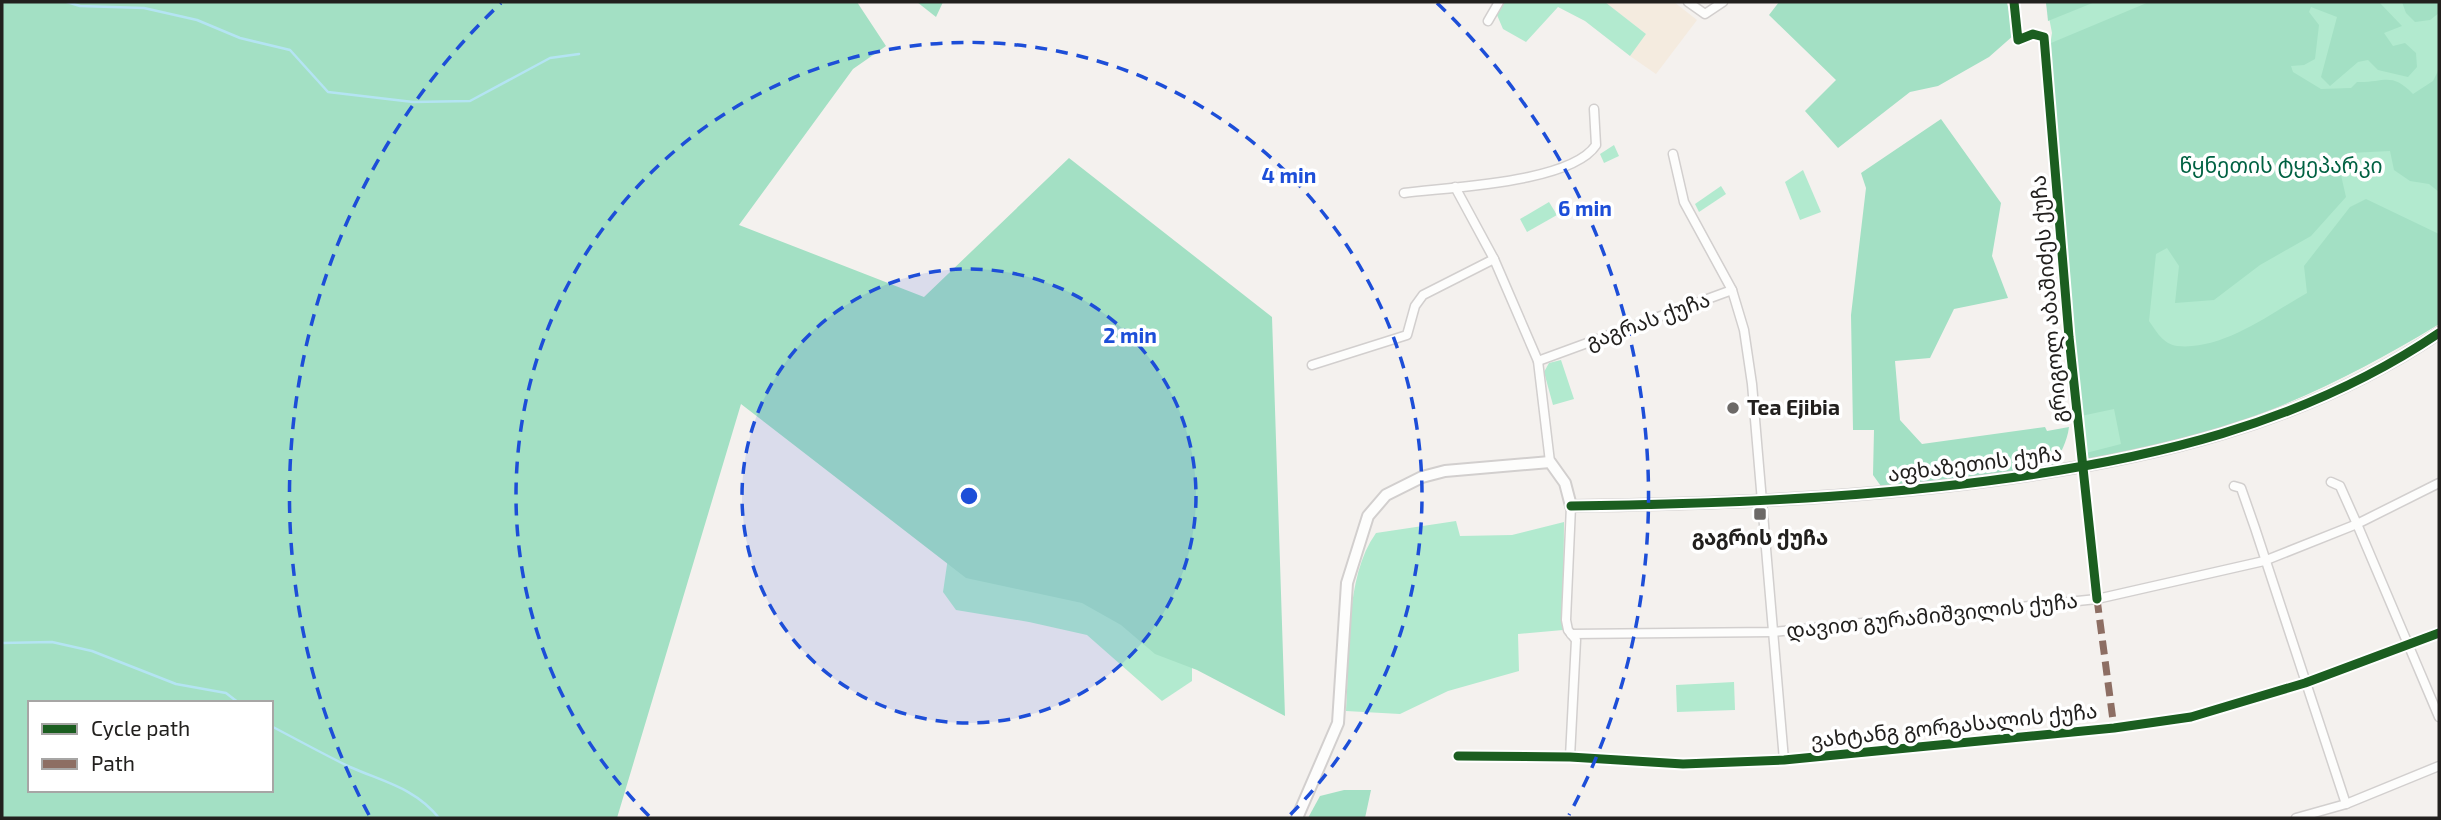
<svg xmlns="http://www.w3.org/2000/svg" width="2441" height="820" viewBox="0 0 2441 820" font-family="'Exo 2','Noto Sans Georgian',sans-serif">
	<rect width="100%" height="100%" fill="#f4f1ee"/>
	<path fill="#f4ebdf" d="M1605,2H1674L1697,20L1656,74L1630,56L1646,34Z"/>
	<g fill="#b2eacf">
		<path d="M1505,2H1605L1646,34L1630,56L1585,21L1558,7L1526,42L1503,29L1497,15Z"/>
		<path d="M2046,2H2439V324C2373,364 2306,399 2232,424C2185,440 2135,448 2087,460L2049,52L2052,33Z"/>
		<path d="M1614,145L1619,156L1604,163L1600,154Z"/>
		<path d="M1803,170L1821,212L1800,220L1785,182Z"/>
		<path d="M1721,186L1726,194L1699,212L1695,204Z"/>
		<path d="M1549,202L1557,215L1527,232L1520,219Z"/>
		<path d="M1561,360L1574,399L1553,405L1544,372L1549,363Z"/>
		<path d="M976,506L1192,664V681L1162,701L1087,635L1029,622L956,610L943,592L949,551Z"/>
		<path d="M1456,521L1460,536L1512,535L1564,522L1563,630L1518,634L1519,671L1448,691L1400,714L1346,711C1350,657 1344,577 1376,533Z"/>
		<path d="M1734,682L1735,710L1677,712L1676,685Z"/>
	</g>
	<g fill="#a3e0c4" fill-rule="evenodd">
		<path d="M2,2H857L886,46L853,69L739,225L924,297L1069,158L1272,317L1285,716L1197,670L1155,654L1121,625L1082,603L966,578L741,404L617,818H2ZM30,703H271V790H30Z"/>
		<path d="M917,2H943L936,17Z"/>
		<path d="M1779,2H2007L2014,35L1989,57L1938,86L1910,92L1838,148L1805,111L1836,80L1769,15Z"/>
		<path d="M2046,2H2095L2048,21Z"/>
		<path d="M2149,2H2379L2402,26L2384,33L2393,46L2405,43L2416,53L2417,67L2408,77L2378,70L2368,60L2358,62L2330,86L2321,77L2337,17L2311,7L2309,12L2319,25L2315,59L2304,65L2291,66L2293,72L2321,89L2351,88L2357,82C2384,83 2391,71 2413,94L2433,81L2439,69V192L2429,184L2410,181L2394,170L2390,151L2350,153L2338,162L2346,197L2311,236L2260,265L2214,300L2175,303L2179,266L2167,248L2156,254L2149,321C2156,331 2163,344 2177,346C2222,351 2270,314 2307,293L2304,266L2350,207L2366,199L2439,234V324C2373,364 2306,399 2232,424C2185,440 2135,448 2087,460L2086,453L2121,444L2114,409L2081,416L2049,52L2051,43Z"/>
		<path d="M2402,2H2439V13L2430,20L2415,22L2406,13Z"/>
		<path d="M1941,119L2001,203L1992,256L2008,298L1954,309L1930,358L1895,361L1900,420L1922,444L2045,427L2047,431L2069,427C2067,443 2060,451 2056,466L1883,489L1873,475L1874,430H1853L1851,315L1866,188L1861,173Z"/>
		<path d="M1344,790H1371L1365,818H1308L1320,796Z"/>
	</g>
	<g fill="none" stroke-linecap="round" stroke-linejoin="round">
		<g stroke="#b4e4f3" stroke-width="2.5">
			<path d="M67,2L80,6L144,8L197,20L240,38L290,50L328,92L413,102L470,101L550,58L579,54"/>
			<path d="M2,643L52,642L92,651L176,684L226,693L239,703"/>
			<path d="M271,726C298,740 323,754 350,767C384,782 415,788 439,818"/>
		</g>
		<g stroke="#d2cfce" stroke-width="11">
			<g id="street">
				<path d="M1688,2L1705,14L1723,2"/>
				<path d="M2014,2L2018,40L2033,34L2044,37L2069,337L2097,599"/>
				<path d="M1488,21L1499,2"/>
				<path d="M1673,154L1684,202L1732,290"/>
				<path d="M1455,187L1494,259L1538,361L1550,462"/>
				<path d="M1404,193C1449,187 1571,183 1596,145L1594,109"/>
				<path d="M1538,361L1732,290L1744,330L1752,384L1784,760"/>
				<path d="M1312,365L1407,335L1415,306L1423,295L1494,259"/>
				<path d="M2331,482L2340,486L2357,524L2439,717"/>
				<path d="M2234,486L2241,488L2255,528L2346,804"/>
				<path d="M1571,634L1773,632L2097,599L2264,561L2357,524L2439,483"/>
				<path d="M1458,756L1570,757L1683,764L1784,760L2114,728L2191,717L2305,683L2439,633"/>
				<path d="M1570,757L1576,640L1568,630L1566,620L1571,506"/>
				<path d="M2296,818L2346,804L2439,766"/>
			</g>
		</g>
		<g stroke="#d2cfce" stroke-width="14">
			<path id="secondary" d="M1297,818L1338,723L1347,583L1368,516L1386,495L1422,477L1445,471L1550,462L1565,483L1571,506C1711,504 1848,499 1987,481C2147,460 2303,425 2439,333"/>
		</g>
		<use href="#street" stroke="#fdfdfc" stroke-width="8"/>
		<use href="#secondary" stroke="#fdfdfc" stroke-width="10"/>
		<path stroke="#8d6e63" stroke-width="7" stroke-dasharray="14 7" stroke-linecap="butt" d="M2097,599L2114,728"/>
		<g stroke="#fff" stroke-width="13">
			<g id="cycleway">
				<path d="M2014,2L2018,40L2033,34L2044,37L2069,337L2097,599"/>
				<path d="M1571,506C1711,504 1848,499 1987,481C2147,460 2303,425 2439,333"/>
				<path d="M1458,756L1570,757L1683,764L1784,760L2114,728L2191,717L2305,683L2439,633"/>
			</g>
		</g>
		<use href="#cycleway" stroke="#1b5e20" stroke-width="9"/>
	</g>
	<circle cx="969" cy="496" r="227" fill="#1d4ed8" fill-opacity=".12"/>
	<g fill="none" stroke="#1d4ed8" stroke-width="3.5" stroke-dasharray="12 9">
		<circle cx="969" cy="496" r="227"/>
		<path d="M649 816A453 453 0 1 1 1289 816"/>
		<path d="M369 815A680 680 0 0 1 501 3M1437 3A680 680 0 0 1 1569 815"/>
	</g>
	<g fill="#6c6967" stroke="#fff" stroke-width="2.5">
		<circle cx="1733" cy="408" r="7"/>
		<rect x="1753" y="507" width="14" height="14" rx="3.5"/>
	</g>
	<g text-anchor="middle" stroke-width="7" stroke-linejoin="round" paint-order="stroke">
		<g font-size="21" fill="#006142" stroke="#fff">
			<text x="2281" y="173">წყნეთის ტყეპარკი</text>
		</g>
		<g font-size="21" fill="#22201e" stroke="#fff">
			<text transform="translate(2049 299) rotate(-95)" y="7">გრიგოლ აბაშიძეს ქუჩა</text>
			<text transform="translate(1648 321) rotate(-20)" y="7">გაგრას ქუჩა</text>
			<text transform="translate(1975 464) rotate(-7)" y="7">აფხაზეთის ქუჩა</text>
			<text transform="translate(1932 616) rotate(-6)" y="7">დავით გურამიშვილის ქუჩა</text>
			<text transform="translate(1954 726) rotate(-6)" y="7">ვახტანგ გორგასალის ქუჩა</text>
		</g>
		<g font-size="21" font-weight="bold" fill="#22201e" stroke="#fff" text-anchor="start">
			<text x="1747" y="415">Tea Ejibia</text>
			<text x="1760" y="545" text-anchor="middle">გაგრის ქუჩა</text>
		</g>
	</g>
	<circle cx="969" cy="496" r="10" fill="#1d4ed8" stroke="#fff" stroke-width="3.5"/>
	<g font-size="21" text-anchor="middle" font-weight="bold" fill="#1d4ed8" stroke="#fff" stroke-width="7" stroke-linejoin="round" paint-order="stroke">
		<text x="1289" y="183">4 min</text>
		<text x="1585" y="216">6 min</text>
		<text x="1130" y="343">2 min</text>
	</g>
	<rect width="2441" height="820" fill="none" stroke="#22201e" stroke-width="7"/>
	<rect x="28" y="701" width="245" height="91" fill="#ffffff" stroke="#a7a6a5" stroke-width="2"/>
	<rect x="42" y="724" width="35" height="10" fill="#1b5e20" stroke="#a7a6a5" stroke-width="2"/>
	<text x="91" y="736" font-size="21" fill="#22201e">Cycle path</text>
	<rect x="42" y="759" width="35" height="10" fill="#8d6e63" stroke="#a7a6a5" stroke-width="2"/>
	<text x="91" y="771" font-size="21" fill="#22201e">Path</text>
</svg>
